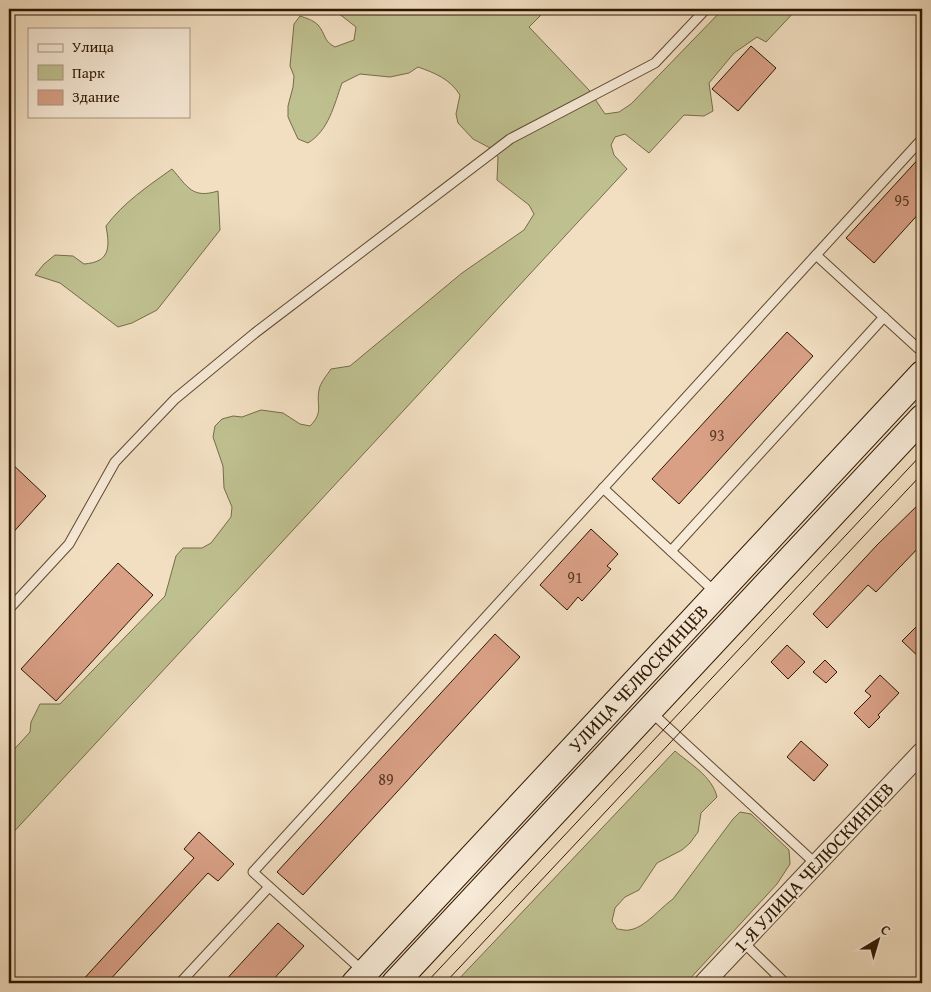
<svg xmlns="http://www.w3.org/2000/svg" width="931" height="992" viewBox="0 0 931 992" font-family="'Gentium Book Plus',serif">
	<rect width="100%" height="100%" fill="#f2dfc2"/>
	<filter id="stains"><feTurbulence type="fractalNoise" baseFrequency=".004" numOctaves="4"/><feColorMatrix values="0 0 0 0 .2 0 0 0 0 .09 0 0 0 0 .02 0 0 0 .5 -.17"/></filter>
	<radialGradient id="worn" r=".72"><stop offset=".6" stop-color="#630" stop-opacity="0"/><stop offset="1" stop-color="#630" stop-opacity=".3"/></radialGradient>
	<g fill="#bfc090" stroke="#766c49">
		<path d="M328,9H547L529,27L589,90L605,114L619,112L631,104L723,9H797L766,42L757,37L734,53L709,83L713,111L704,116L684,115L649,153L625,134L615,137L611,145L614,155L627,169L9,837V755L30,732L31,722L40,704H60L165,596L176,556L183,548H202L211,543L231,517L232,507L224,488L223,466L213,437L215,426L222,419L233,416L242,417L261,410L283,413L300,424L310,426C324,412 316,406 319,390C320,383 327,375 331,369L350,366L462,273L524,230L534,214L529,205L497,180L498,157L492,149L473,139L458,123L456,114L460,95C450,79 435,73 418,67L409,73L390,77L360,74L342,83C334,105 329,130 308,143L298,139L288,117V106L293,87L294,76L290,66L294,24L300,16C306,18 313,20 318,25C326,34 323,41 335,47L354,40L356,27L338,13Z"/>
		<path d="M172,169C188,187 192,199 218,191L220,230L157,310L132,323L118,327L60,283L35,275L44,264L55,255L73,256L84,264C110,262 110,248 106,226C123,203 148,186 172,169Z"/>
		<path d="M675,751C690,764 712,776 717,797L701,813L698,832L690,843L682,850L657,863L639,890L625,897L615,908L612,921L617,929C620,929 626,931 629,930C645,928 660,908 673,899L733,819L740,812L751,814L789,850L790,864L777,884L686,983H455Z"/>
	</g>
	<g fill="#d9a086" stroke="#2e1702">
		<path d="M751,46L776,68L738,111L712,89Z"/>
		<path d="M922,155V210L874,263L846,238Z"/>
		<path d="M787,332L813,356L679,504L652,479Z"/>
		<path d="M9,461L46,496L9,537Z"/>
		<path d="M922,501V544L876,592L868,585L827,628L813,614L877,545Z"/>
		<path d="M591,529L618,554L607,566L611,569L582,601L578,597L567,610L540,585Z"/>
		<path d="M118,563L153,595L56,701L21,669Z"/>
		<path d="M922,621V660L902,641Z"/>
		<path d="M495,634L520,657L303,895L277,872Z"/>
		<path d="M787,645L805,662L788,679L771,662Z"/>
		<path d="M825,660L837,672L826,683L813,672Z"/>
		<path d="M880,675L899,693L878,715L880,717L869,728L854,713L871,696L865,691Z"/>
		<path d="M801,741L828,765L814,781L787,757Z"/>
		<path d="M199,832L234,864L218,881L208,873L107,983H80L194,858L184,849Z"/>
		<path d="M278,923L304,946L270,983H223Z"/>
	</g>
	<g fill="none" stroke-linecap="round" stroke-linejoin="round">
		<g stroke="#5f4932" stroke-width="11">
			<g id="lane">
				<path d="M922,139L816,255L922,352"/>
				<path d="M603,488L715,592"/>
				<path d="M671,551L884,317"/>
				<path d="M9,609L69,544L115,462L175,399L255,333L510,139L655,63L706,9"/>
				<path d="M651,712L816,864"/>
				<path d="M743,942L785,983"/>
				<path d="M364,972L253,872L816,255"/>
				<path d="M180,983L269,887"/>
			</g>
		</g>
		<g stroke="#5f4932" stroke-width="21">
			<path id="street" d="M704,983L922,752"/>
		</g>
		<g stroke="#2e1702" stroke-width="28">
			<g id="secondary">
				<path d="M355,983L922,374"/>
				<path d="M395,983L922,418"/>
			</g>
		</g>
		<use href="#lane" stroke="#f7ead7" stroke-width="9"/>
		<use href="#street" stroke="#f7ead7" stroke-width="19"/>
		<use href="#secondary" stroke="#f7ead7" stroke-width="26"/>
		<g stroke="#2e1702" stroke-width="1">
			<path d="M426,983L922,454"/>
			<path d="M445,983L922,474"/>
		</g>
	</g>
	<g text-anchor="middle" stroke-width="4" stroke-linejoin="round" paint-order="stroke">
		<g font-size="16" fill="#593923">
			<text x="902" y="206">95</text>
			<text x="717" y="441">93</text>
			<text x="575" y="583">91</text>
			<text x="386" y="785">89</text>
		</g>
		<g font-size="19" fill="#2e1702" stroke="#f7ead7">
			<text transform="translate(638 678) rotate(-47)" y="7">УЛИЦА ЧЕЛЮСКИНЦЕВ</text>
			<text transform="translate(813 867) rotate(-47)" y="7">1-Я УЛИЦА ЧЕЛЮСКИНЦЕВ</text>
		</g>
	</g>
	<rect width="931" height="992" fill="none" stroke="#f2dfc2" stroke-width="30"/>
	<rect x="10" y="10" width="911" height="972" fill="none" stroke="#2e1702" stroke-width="2.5"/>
	<rect x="15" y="15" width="901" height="962" fill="none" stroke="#2e1702"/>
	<rect x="28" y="28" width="162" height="90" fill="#f7ead7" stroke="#a79682"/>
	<rect x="38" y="44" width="25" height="8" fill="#f7ead7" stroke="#a79682"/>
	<text x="72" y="52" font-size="15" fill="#2e1702">Улица</text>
	<rect x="38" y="65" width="25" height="15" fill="#bfc090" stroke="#a79682"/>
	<text x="72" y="78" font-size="15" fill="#2e1702">Парк</text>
	<rect x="38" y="90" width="25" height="15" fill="#d9a086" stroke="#a79682"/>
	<text x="72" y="102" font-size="15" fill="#2e1702">Здание</text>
	<g transform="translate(878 940) rotate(38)" stroke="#f7ead7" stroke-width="4" paint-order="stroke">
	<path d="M0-4L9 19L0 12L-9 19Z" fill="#2e1702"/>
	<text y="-8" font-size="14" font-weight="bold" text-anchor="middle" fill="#2e1702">С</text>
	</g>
	<rect width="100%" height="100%" filter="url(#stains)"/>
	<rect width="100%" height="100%" fill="url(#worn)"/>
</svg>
